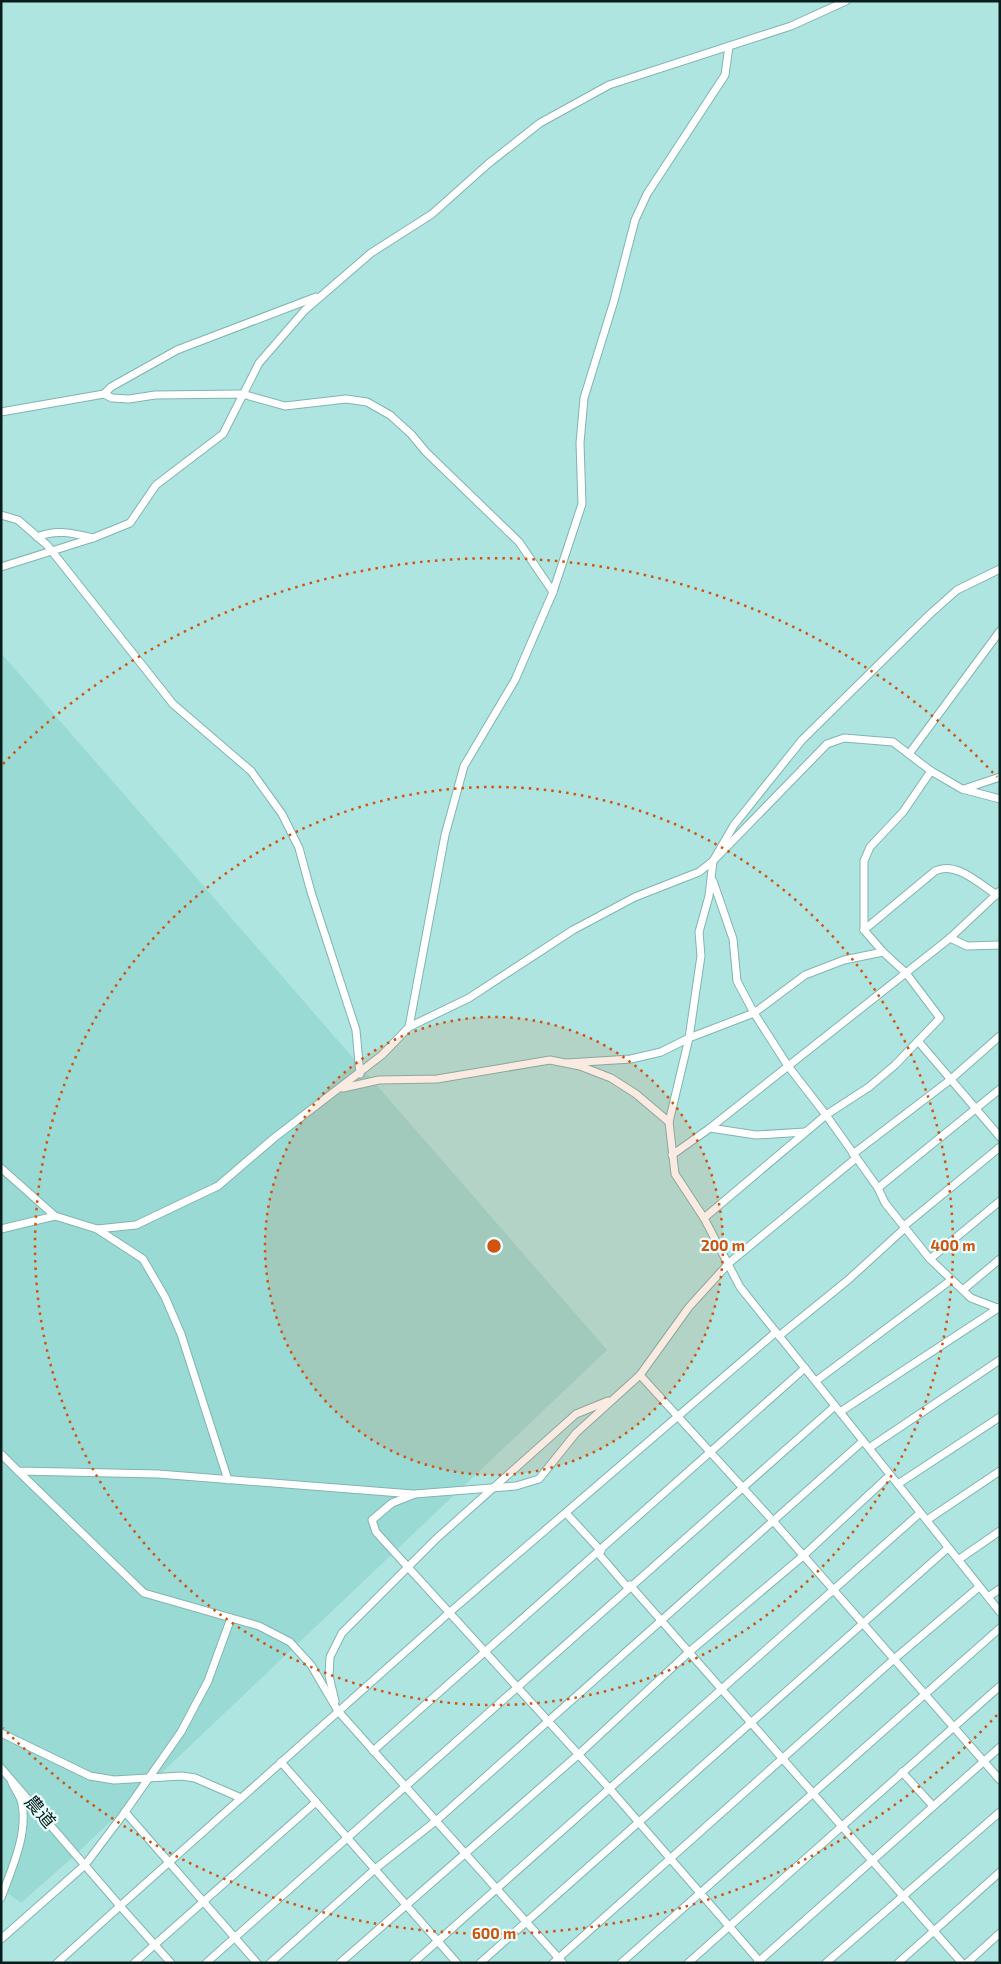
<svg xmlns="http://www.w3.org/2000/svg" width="1001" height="1964" viewBox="0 0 1001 1964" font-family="'Exo 2','Noto Sans SC',sans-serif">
	<rect width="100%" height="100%" fill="#aee5e0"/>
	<path fill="#9adad4" d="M1,653L607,1350L73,1857L21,1903L1,1888Z"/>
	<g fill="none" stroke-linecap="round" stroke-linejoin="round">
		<g stroke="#80b5b1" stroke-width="9">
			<g id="street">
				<path d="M104,394L111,387L177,350L316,297"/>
				<path d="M1,412L104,394L112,398L129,399L155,395L242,394L285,406L346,399L367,402L390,415L411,434L426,452L519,542L553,592"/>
				<path d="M1,515L18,520L47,545L173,704L251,771L282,814L299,848L311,892L356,1030L360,1074"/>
				<path d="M37,537C56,529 73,533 93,538"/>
				<path d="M1,567L93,538L130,523L156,485L223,434L259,363L305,310L371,253L432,214L488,164L540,123L609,85L791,26L846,1"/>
				<path d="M1000,569L957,590L930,614L802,740L734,825L713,861L709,896L699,932L701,956L689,1038L669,1122L675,1174L704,1218L740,1287L1000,1612"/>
				<path d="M909,754L1000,631"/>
				<path d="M964,789L1000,777"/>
				<path d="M713,881L733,939L737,981L754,1013L788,1066L826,1115L878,1188L885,1203L930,1259L971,1298L1000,1309"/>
				<path d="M864,930L935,871C957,861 979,884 997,895"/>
				<path d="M950,938L967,946L1000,945"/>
				<path d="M883,952L864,930V861L870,847L903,812L931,771"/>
				<path d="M409,1027L469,998L573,930L635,897L699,872L713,861L827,744L844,738L893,742L931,771L962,789L1000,799"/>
				<path d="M918,1041L1000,1137"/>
				<path d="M567,1063L631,1059L661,1052L689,1038L754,1013L805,975L844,960L883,952L906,973L940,1018L895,1065L869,1087L826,1115L704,1218"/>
				<path d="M343,1088L379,1080L437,1079L550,1060L580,1066L611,1078L636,1094L669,1122"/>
				<path d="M710,1128L756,1135L805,1132"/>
				<path d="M853,1154L950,1080L1000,1036"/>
				<path d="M672,1155L710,1128L950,938L1000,891"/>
				<path d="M1,1168L55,1216L97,1229L143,1259L165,1297L181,1334L228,1480"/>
				<path d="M878,1188L1000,1089"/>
				<path d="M904,1226L1000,1147"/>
				<path d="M1,1229L55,1216"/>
				<path d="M97,1229L136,1225L218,1186L274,1138L382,1055L409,1027L445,835L464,766L515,680L553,592L582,504L580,443L584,398L614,301L635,220L647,194L725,75L729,46"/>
				<path d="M930,1259L1000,1201"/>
				<path d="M964,1289L1000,1259"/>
				<path d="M779,1336L848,1280L905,1228"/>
				<path d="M640,1375L774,1522L1000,1780"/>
				<path d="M816,1381L951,1280"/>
				<path d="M840,1412L1000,1307"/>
				<path d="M869,1448L1000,1360"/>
				<path d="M1,1454L18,1471L158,1474L413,1494"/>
				<path d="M18,1471L144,1593L259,1626L290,1642L311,1665L338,1711L563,1963"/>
				<path d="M898,1484L1000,1417"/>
				<path d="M566,1513L601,1551"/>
				<path d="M927,1520L1000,1471"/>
				<path d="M598,1553L628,1588"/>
				<path d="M958,1560L1000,1531"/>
				<path d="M630,1585L962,1963"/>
				<path d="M988,1597L1000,1589"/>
				<path d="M335,1701L329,1676L330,1657L342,1633L436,1539L576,1414L608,1401"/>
				<path d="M1,1733L90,1776L114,1780L182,1776L195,1778L241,1798"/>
				<path d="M373,1751L805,1368"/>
				<path d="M281,1762L457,1963"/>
				<path d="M1,1768L120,1906L57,1963"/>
				<path d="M902,1772L933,1806"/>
				<path d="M125,1812L257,1963"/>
				<path d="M1,1898C11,1870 28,1835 22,1804C21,1797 15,1789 12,1783"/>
				<path d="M1,1939L85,1865L125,1812L181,1732L208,1681L231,1618"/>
				<path d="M134,1963L316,1802"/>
				<path d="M171,1963L120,1906L450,1612L776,1332"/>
				<path d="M206,1963L835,1406"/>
				<path d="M270,1963L375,1869L437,1820L863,1441"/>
				<path d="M340,1963L579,1754L689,1652L803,1556L890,1475"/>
				<path d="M413,1963L920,1513"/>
				<path d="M480,1963L948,1548"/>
				<path d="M553,1963L893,1660L979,1587"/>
				<path d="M621,1963L1000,1628"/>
				<path d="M688,1963L1000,1686"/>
				<path d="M757,1963L1000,1747"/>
				<path d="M761,1963L609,1788L376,1532L372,1520L392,1503L415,1494L516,1486L539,1479L576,1433L640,1375L689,1307L729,1263L855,1159"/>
				<path d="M826,1963L1000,1812"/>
				<path d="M898,1963L1000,1872"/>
				<path d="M967,1963L1000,1933"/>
			</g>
		</g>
		<use href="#street" stroke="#fff" stroke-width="7"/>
	</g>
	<circle cx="494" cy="1246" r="229" fill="#d2530e" fill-opacity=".12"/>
	<g fill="none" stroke="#d2530e" stroke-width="2.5" stroke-dasharray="2.5 5">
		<circle cx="494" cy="1246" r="229"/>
		<circle cx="494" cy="1246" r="459"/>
		<path d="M997 1715A688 688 0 0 1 3 1728M3 764A688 688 0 0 1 997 777"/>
	</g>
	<g text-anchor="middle" stroke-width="4.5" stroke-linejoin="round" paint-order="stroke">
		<g font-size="18" fill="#081e1d" stroke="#e9fefc">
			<text transform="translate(40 1812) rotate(50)" y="6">農道</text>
		</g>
	</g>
	<circle cx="494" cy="1246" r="8" fill="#d2530e" stroke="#e9fefc" stroke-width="2.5"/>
	<g font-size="15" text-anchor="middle" font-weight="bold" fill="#d2530e" stroke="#e9fefc" stroke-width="4.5" stroke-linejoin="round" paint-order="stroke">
		<text x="723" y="1251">200 m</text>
		<text x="953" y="1251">400 m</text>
		<text x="494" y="1939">600 m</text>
	</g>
	<rect width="1001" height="1964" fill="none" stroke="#081e1d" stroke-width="5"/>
</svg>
